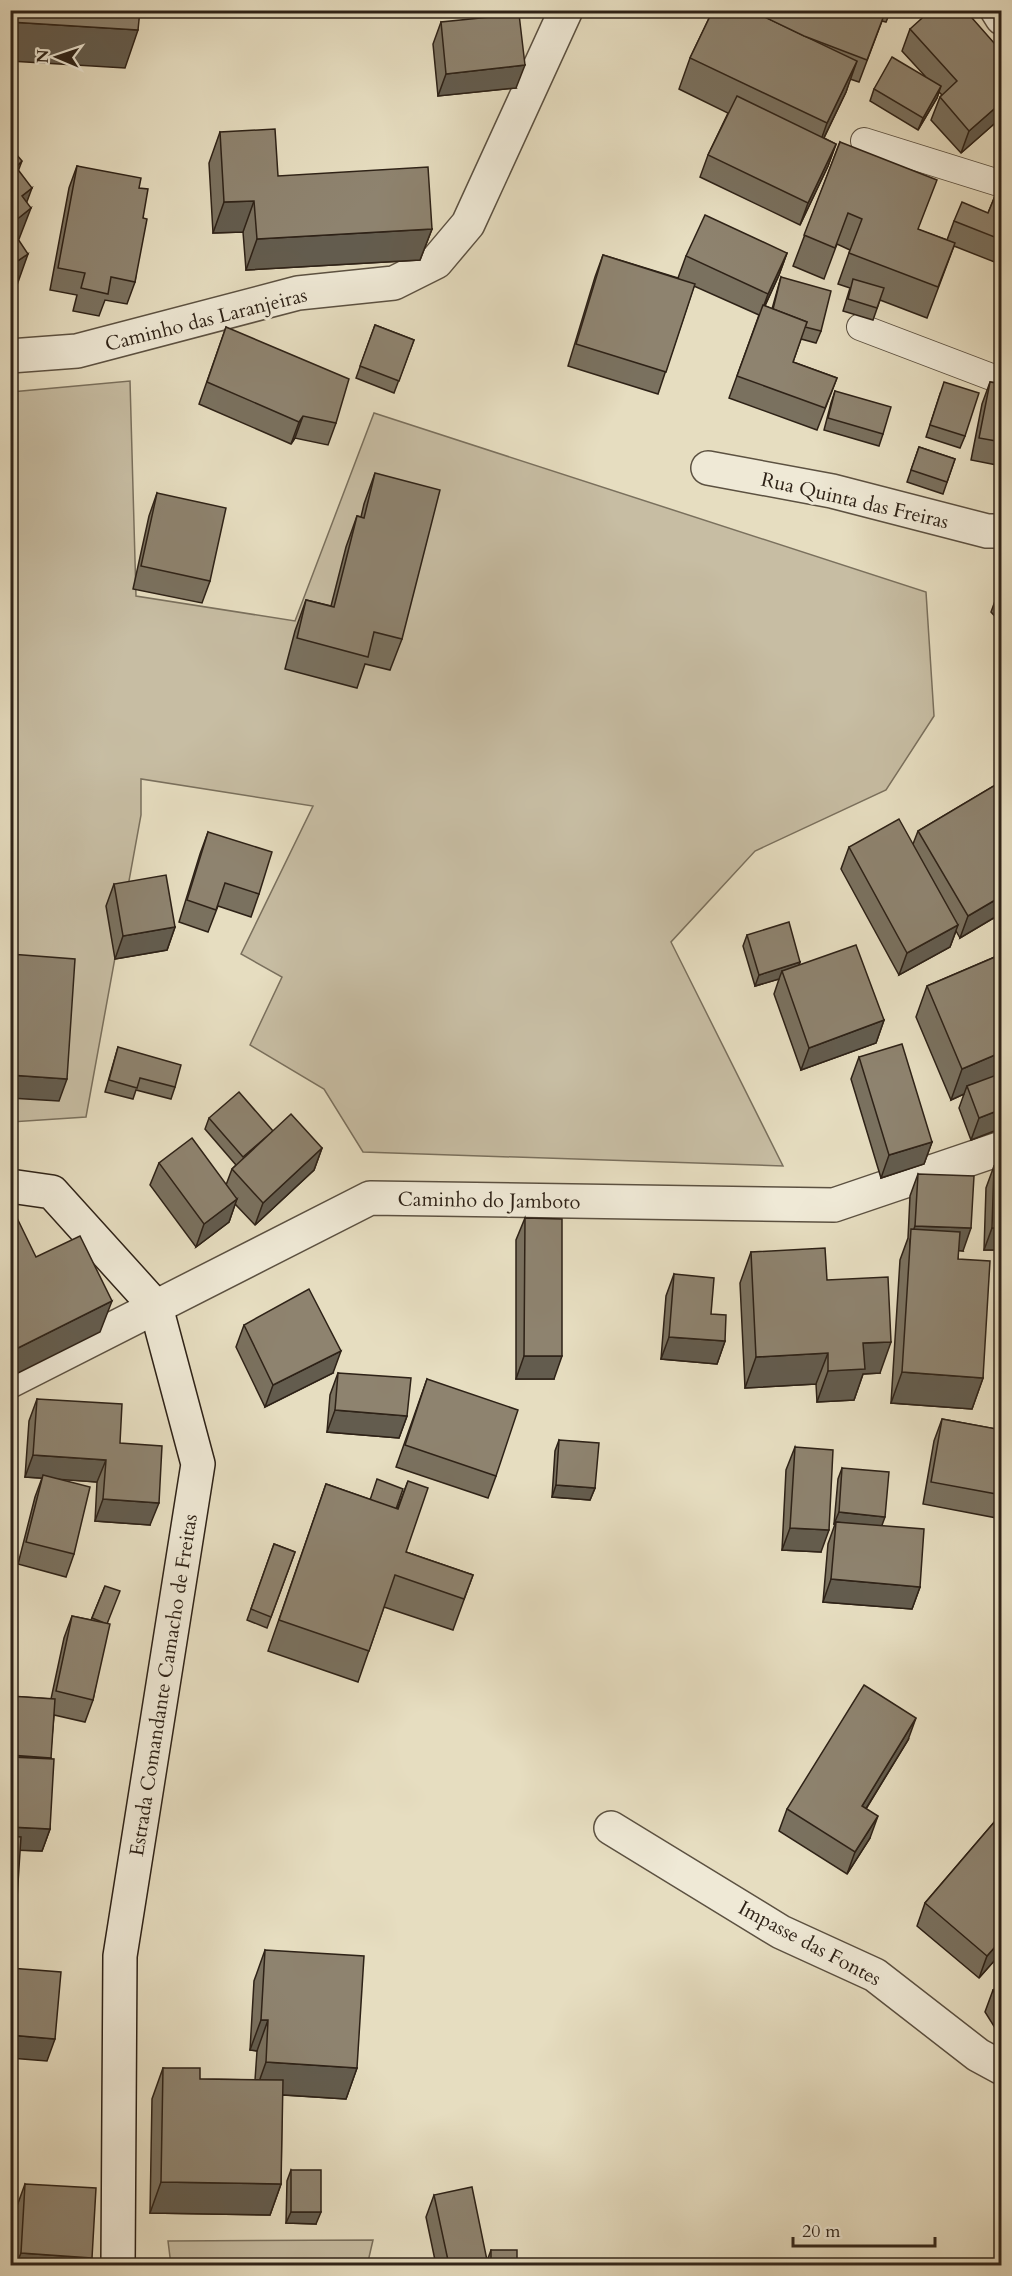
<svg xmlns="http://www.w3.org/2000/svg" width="1012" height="2276" viewBox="0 0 1012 2276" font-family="Cardo,serif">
	<rect width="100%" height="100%" fill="#e6ddc0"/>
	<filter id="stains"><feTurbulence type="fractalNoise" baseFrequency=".00333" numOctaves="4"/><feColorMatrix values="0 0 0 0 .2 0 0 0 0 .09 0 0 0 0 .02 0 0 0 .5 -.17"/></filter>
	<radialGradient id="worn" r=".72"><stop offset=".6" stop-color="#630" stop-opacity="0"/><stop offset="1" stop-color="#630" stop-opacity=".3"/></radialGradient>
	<g fill="#c7bda3" stroke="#7a705d" stroke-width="1.5">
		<path d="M130,381L136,596L295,621L374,413L926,592L934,716L886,790L755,851L671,942L783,1166L363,1152L324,1089L250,1045L282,977L241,954L313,806L141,779V815L86,1117L11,1122V392Z"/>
		<path d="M373,2240L367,2266L171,2265L168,2241Z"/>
	</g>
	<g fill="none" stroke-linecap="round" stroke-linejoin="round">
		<g stroke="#5c5141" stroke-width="28">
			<g id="service">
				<path d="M864,141L1002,184"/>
				<path d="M860,327L1002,381"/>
			</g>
		</g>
		<g stroke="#5c5141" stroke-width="36">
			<g id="minor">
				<path d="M997,10L1002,18"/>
				<path d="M10,356L77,351L298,293L394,283L436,262L468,224L566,10"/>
				<path d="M708,468L832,491L987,531H1002"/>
				<path d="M10,1381L370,1198L834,1205L1002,1148"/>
				<path d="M611,1828L781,1932L875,1975L978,2055L1002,2068"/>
			</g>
		</g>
		<g stroke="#2e2217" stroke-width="36">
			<path id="secondary" d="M10,1186L52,1192L156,1307L198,1464L120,1956L118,2266"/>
		</g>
		<use href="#service" stroke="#efe9d6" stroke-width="26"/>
		<use href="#minor" stroke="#efe9d6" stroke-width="33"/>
		<use href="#secondary" stroke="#efe9d6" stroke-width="33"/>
	</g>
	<g fill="#7a715f" stroke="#2e2217" stroke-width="1.5">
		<path d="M713,10H891L886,22L882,21L859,82L850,79L846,92L824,138L836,144L828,166L800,225L700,177L708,155L728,113L679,89L690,58Z"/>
		<path d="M441,22L516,88L438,96L433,44Z"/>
		<path d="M910,29L1002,52V117L961,153L931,120L940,97L942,95L939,92L937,98L918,130L870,101L874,89L925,76L902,51Z"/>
		<path d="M220,132L278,176L432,229L420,260L246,270L243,232L213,233L209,163Z"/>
		<path d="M840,142L919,230L947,240L954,221L988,213L1002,179V265L954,246L927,318L880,300L873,320L843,311L850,288L838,284L850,250L837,244L824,279L793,266Z"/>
		<path d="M1002,148V168L995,162L999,151Z"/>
		<path d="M77,166L139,188L143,218L135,282L127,304L105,300L99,316L73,311L77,295L50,290L69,188Z"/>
		<path d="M787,253L779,275L765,306L772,309L781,277L821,331L816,343L801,339L793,362L837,378L817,430L729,398L759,315L694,286L658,394L568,366L595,277L603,255L678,278L686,256Z"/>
		<path d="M375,325L414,340L394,393L356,378Z"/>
		<path d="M226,327L336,423L328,445L295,438L291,444L199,404Z"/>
		<path d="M990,382L1002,384V466L971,460L982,404Z"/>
		<path d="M835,391L883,434L879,446L824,430L831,403Z"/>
		<path d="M940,394L965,436L960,448L926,437Z"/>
		<path d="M919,447L955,459L943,494L907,482Z"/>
		<path d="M375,473L402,639L390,670L365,664L357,688L285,669L295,631L306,600L331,606L346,547L357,516L361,517L364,504Z"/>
		<path d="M157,493L210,581L202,603L133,589L149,516Z"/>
		<path d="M1002,588V624L991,612L999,590Z"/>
		<path d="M1002,781V913L960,938L956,931L950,947L899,975L841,869L849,847L913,844L918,831Z"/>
		<path d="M208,832L259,894L251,917L218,906L208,932L179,922L200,854Z"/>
		<path d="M114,884L175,927L167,950L115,959L106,906Z"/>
		<path d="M747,935L800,962L799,965L884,1020L876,1043L801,1070L774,994L779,979L755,986L743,946Z"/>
		<path d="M1002,954V1128L971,1140L959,1108L964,1094L951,1100L916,1017L927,986Z"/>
		<path d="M118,1047L175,1087L171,1099L136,1090L133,1099L105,1092Z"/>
		<path d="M859,1057L932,1142L924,1164L881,1178L851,1079Z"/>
		<path d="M209,1118L273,1131L322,1148L314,1170L255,1225L235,1204L229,1222L196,1247L150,1185L159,1163L226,1185L232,1169L236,1165L205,1129Z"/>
		<path d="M994,1166H1002V1250H984L986,1188Z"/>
		<path d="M918,1174L963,1251L958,1250V1259L983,1378L972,1409L891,1403L900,1260L908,1238L910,1196Z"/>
		<path d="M525,1218L554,1379H516V1240Z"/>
		<path d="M751,1252L827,1280L880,1373L863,1374L854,1400L817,1402L816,1384L745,1388L740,1283Z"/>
		<path d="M674,1274L711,1314L725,1341L717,1364L661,1359L666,1296Z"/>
		<path d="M244,1325L333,1373L265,1407L236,1347Z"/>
		<path d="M338,1373L407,1416L399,1438L327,1432L330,1395Z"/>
		<path d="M427,1379L496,1476L488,1498L396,1467Z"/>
		<path d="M37,1399L120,1443L150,1525L95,1521L97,1482L60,1479L74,1554L66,1577L18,1564L35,1497L42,1478L25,1477L29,1421Z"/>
		<path d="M942,1419L1002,1430V1519L923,1504L934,1441Z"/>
		<path d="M559,1440L595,1488L590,1500L552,1497L555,1451Z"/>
		<path d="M795,1447L821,1552L782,1550L786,1470Z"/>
		<path d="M842,1468L882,1525L920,1587L912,1609L823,1602L828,1544L835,1524H834L838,1479Z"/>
		<path d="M408,1481L406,1552L473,1575L453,1630L384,1607L358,1682L268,1651L326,1484L397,1509Z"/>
		<path d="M274,1544L295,1552L267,1628L247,1620Z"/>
		<path d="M105,1586L107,1624L93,1700L85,1722L54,1715L50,1759V1829L42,1851L20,1850L10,1696L51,1699L64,1638L72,1616L91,1620Z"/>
		<path d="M908,1740L866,1809L870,1838L847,1874L779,1831L787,1809Z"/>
		<path d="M1002,1813V1952L979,1978L917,1926L925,1903Z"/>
		<path d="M265,1950L357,2068L346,2099L282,2095L281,2184L270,2215L150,2213L152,2099L163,2068L200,2079L255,2080L257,2051L250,2050L254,1981Z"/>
		<path d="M1002,1985V2039L985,2012L993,1990Z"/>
		<path d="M291,2170L316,2224L286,2223L287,2181Z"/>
		<path d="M25,2184L92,2258L89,2265H13L17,2206Z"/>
		<path d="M434,2195L487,2261L491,2250L517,2265H436L426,2217Z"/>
	</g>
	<g fill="#635c4e" stroke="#2e2217" stroke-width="1.5">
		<path d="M10,22L138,30L125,68L10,61Z"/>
		<path d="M857,61L846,92L816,154L827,123Z"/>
		<path d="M525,65L516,88L438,96L446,74Z"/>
		<path d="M941,86L937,98L918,130L923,118Z"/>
		<path d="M1002,102V117L961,153L969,131Z"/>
		<path d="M836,144L828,166L800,225L808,203Z"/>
		<path d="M22,161L10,192L16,167Z"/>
		<path d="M32,188L22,215L31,208L19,239L10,246V225L22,196Z"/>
		<path d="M254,201L243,232L213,233L224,202Z"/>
		<path d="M432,229L420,260L246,270L257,239Z"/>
		<path d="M787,253L779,275L760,316L768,294Z"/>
		<path d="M28,254L17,285L10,289V266Z"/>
		<path d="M303,416L295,438L291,444L299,422Z"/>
		<path d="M1002,896V913L960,938L968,916Z"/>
		<path d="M958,925L950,947L899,975L907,953Z"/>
		<path d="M175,927L167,950L115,959L123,936Z"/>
		<path d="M800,962L796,974L782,971L779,979L755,986L759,975Z"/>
		<path d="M884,1020L876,1043L801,1070L809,1048Z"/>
		<path d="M1002,1052V1078L967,1086L964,1094L951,1100L962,1069Z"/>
		<path d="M10,1075L67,1079L59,1101L10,1098Z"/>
		<path d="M1002,1109V1128L971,1140L979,1118Z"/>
		<path d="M932,1142L924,1164L881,1178L889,1155Z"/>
		<path d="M322,1148L314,1170L255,1225L263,1203Z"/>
		<path d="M237,1199L229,1222L196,1247L204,1224Z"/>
		<path d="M915,1226L971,1228L963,1251L910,1248V1240Z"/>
		<path d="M992,1228H1002V1250H984Z"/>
		<path d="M112,1301L100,1332L10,1377V1352Z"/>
		<path d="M669,1337L725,1341L717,1364L661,1359Z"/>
		<path d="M891,1342L880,1373L863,1374L854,1400L817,1402L828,1371L863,1343Z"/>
		<path d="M341,1351L333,1373L265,1407L273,1385Z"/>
		<path d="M828,1353L816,1384L745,1388L756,1357Z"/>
		<path d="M524,1356H562L554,1379H516Z"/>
		<path d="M902,1372L983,1378L972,1409L891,1403Z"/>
		<path d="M335,1410L407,1416L399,1438L327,1432Z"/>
		<path d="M33,1455L106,1460L97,1482L25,1477Z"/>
		<path d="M556,1485L595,1488L590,1500L552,1497Z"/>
		<path d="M103,1499L159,1503L150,1525L95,1521Z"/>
		<path d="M839,1512L885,1517L881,1528L836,1522L835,1524H834Z"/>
		<path d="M790,1528L829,1530L821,1552L782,1550Z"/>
		<path d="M831,1579L920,1587L912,1609L823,1602Z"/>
		<path d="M916,1718L908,1740L854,1828L862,1806Z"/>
		<path d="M10,1755L51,1758L43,1780L10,1778Z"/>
		<path d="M878,1816L870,1838L847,1874L855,1852Z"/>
		<path d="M10,1827L50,1829L42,1851L10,1850Z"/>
		<path d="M1002,1939V1952L979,1978L987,1956Z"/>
		<path d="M10,1944H14L10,1955Z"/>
		<path d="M261,2020H268L257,2051L250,2050Z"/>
		<path d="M10,2035L55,2039L47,2061L10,2058Z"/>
		<path d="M266,2062L357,2068L346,2099L255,2093Z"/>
		<path d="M161,2182L281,2184L270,2215L150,2213Z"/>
		<path d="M291,2212H321L316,2224L286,2223Z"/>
		<path d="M21,2253L92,2258L89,2265H16Z"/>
	</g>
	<g fill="#8e836f" stroke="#2e2217" stroke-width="1.5">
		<path d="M10,10H140L138,30L10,22Z"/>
		<path d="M713,10H750L857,61L827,123L690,58Z"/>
		<path d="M750,10H886L867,60L804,36Z"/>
		<path d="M931,10H965L1002,52V102L969,131L940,97L957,81L910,29Z"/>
		<path d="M519,14L525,65L446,74L441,22Z"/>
		<path d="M892,57L941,86L923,118L874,89Z"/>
		<path d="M737,96L836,144L808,203L708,155Z"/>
		<path d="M275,129L278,176L428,167L432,229L257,239L254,201L224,202L220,132Z"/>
		<path d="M840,142L937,180L918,229L955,243L938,287L849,253L862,219L848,213L835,248L804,235Z"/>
		<path d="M10,147L22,161L16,167L32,188L22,196L31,208L10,225Z"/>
		<path d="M77,166L141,178L139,188L148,189L143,218L147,219L135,282L111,277L108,294L81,288L85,273L58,268Z"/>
		<path d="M1002,179V240L954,221L962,202L988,213Z"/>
		<path d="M705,215L787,253L768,294L686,256Z"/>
		<path d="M10,227L28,254L10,266Z"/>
		<path d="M603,255L695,284L666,372L576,344Z"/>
		<path d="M781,277L831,291L821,331L805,327L807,322L773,309Z"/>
		<path d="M853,279L884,288L877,308L848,299Z"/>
		<path d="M763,305L807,322L793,362L837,378L825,408L737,376Z"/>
		<path d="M375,325L414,340L399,381L360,366Z"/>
		<path d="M226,327L349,379L336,423L303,416L299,422L207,382Z"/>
		<path d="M944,382L979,393L965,436L930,425Z"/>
		<path d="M990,382L1002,384V442L979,438Z"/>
		<path d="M835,391L891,407L883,434L828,418Z"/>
		<path d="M919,447L955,459L947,482L911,470Z"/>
		<path d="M375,473L440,490L402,639L374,632L368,657L297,638L306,600L334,607L357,516L364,518Z"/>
		<path d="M157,493L226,508L210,581L141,566Z"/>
		<path d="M1002,781V896L968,916L918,831Z"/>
		<path d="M899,819L958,925L907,953L849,847Z"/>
		<path d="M208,832L272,852L259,894L225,883L216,910L187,900Z"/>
		<path d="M166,875L175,927L123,936L114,884Z"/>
		<path d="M789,922L800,962L759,975L747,935Z"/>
		<path d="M856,945L884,1020L809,1048L782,971Z"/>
		<path d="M10,954L75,959L67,1079L10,1075Z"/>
		<path d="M1002,954V1052L962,1069L927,986Z"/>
		<path d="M902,1044L932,1142L889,1155L859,1057Z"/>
		<path d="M118,1047L181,1065L175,1087L140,1078L137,1088L109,1080Z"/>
		<path d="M1002,1073V1109L979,1118L967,1086Z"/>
		<path d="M239,1092L273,1131L243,1157L209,1118Z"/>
		<path d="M291,1114L322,1148L263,1203L232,1169Z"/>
		<path d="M192,1138L237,1199L204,1224L159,1163Z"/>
		<path d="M994,1166H1002V1228H992Z"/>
		<path d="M918,1174L974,1176L971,1228L915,1226Z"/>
		<path d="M17,1218L36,1257L80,1236L112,1301L10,1352V1221Z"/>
		<path d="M525,1218L562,1219V1356H524Z"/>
		<path d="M911,1229L960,1232L958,1259L990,1261L983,1378L902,1372Z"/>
		<path d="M825,1248L827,1280L888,1277L891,1342L863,1343L865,1369L828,1371V1353L756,1357L751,1252Z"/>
		<path d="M674,1274L714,1278L711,1314L726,1315L725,1341L669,1337Z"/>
		<path d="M309,1289L341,1351L273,1385L244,1325Z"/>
		<path d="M338,1373L411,1378L407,1416L335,1410Z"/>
		<path d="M427,1379L518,1410L496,1476L405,1445Z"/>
		<path d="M37,1399L122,1404L120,1443L162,1446L159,1503L103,1499L106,1460L33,1455Z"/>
		<path d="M942,1419L1002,1430V1495L931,1482Z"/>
		<path d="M559,1440L599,1443L595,1488L556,1485Z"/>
		<path d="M795,1447L833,1450L829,1530L790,1528Z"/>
		<path d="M842,1468L889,1472L885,1517L839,1512Z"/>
		<path d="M43,1475L90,1487L74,1554L26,1542Z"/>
		<path d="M377,1479L403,1489L396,1509L370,1500Z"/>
		<path d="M408,1481L428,1488L406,1552L473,1575L464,1599L395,1575L369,1651L279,1620L326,1484L398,1509Z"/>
		<path d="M836,1522L924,1529L920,1587L831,1579Z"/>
		<path d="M274,1544L295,1552L271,1617L251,1609Z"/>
		<path d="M105,1586L120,1591L107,1624L92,1618Z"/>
		<path d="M72,1616L110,1624L93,1700L56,1691Z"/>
		<path d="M864,1685L916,1718L862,1806L878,1816L855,1852L787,1809Z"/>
		<path d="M10,1696L55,1699L51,1758L10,1755Z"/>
		<path d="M10,1757L54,1759L50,1829L10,1827Z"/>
		<path d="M1002,1813V1909L999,1911L1002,1913V1939L987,1956L925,1903Z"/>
		<path d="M10,1836L21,1837L14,1944H10Z"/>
		<path d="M265,1950L364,1956L357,2068L266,2062L268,2020H261Z"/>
		<path d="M10,1968L61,1972L55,2039L10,2035Z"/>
		<path d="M1002,1985V2004L993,1990Z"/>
		<path d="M163,2068H200V2079L283,2080L281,2184L161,2182Z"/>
		<path d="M10,2154H17L11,2256H10Z"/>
		<rect x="291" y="2170" width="30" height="42"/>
		<path d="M25,2184L96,2188L92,2258L21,2253Z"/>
		<path d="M472,2187L488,2265H449L434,2195Z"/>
		<rect x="491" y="2250" width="26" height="15"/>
	</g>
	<g text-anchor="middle" stroke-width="6" stroke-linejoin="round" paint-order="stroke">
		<g font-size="20" fill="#2e2217" stroke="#efe9d6">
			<text transform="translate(206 319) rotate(-14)" y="7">Caminho das Laranjeiras</text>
			<text transform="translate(855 500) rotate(13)" y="7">Rua Quinta das Freiras</text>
			<text transform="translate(489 1200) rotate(1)" y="7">Caminho do Jamboto</text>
			<text transform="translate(163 1685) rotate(-81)" y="7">Estrada Comandante Camacho de Freitas</text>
			<text transform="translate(810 1943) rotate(28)" y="7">Impasse das Fontes</text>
		</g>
	</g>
	<rect width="1012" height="2276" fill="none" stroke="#e6ddc0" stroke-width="36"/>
	<rect x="12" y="12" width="988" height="2252" fill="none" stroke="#2e2217" stroke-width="3"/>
	<rect x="18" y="18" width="976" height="2240" fill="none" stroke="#2e2217" stroke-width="1.5"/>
	<g transform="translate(57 57) rotate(272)" stroke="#efe9d6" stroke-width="4.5" paint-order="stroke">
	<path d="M0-4.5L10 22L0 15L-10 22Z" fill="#2e2217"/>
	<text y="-9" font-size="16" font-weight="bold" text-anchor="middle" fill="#2e2217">N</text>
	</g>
	<path d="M793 2237v9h142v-9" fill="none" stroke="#2e2217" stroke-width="3"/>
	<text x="802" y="2237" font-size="18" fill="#2e2217" stroke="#efe9d6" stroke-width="4.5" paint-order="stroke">20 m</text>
	<rect width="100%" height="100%" filter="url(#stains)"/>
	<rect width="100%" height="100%" fill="url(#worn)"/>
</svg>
